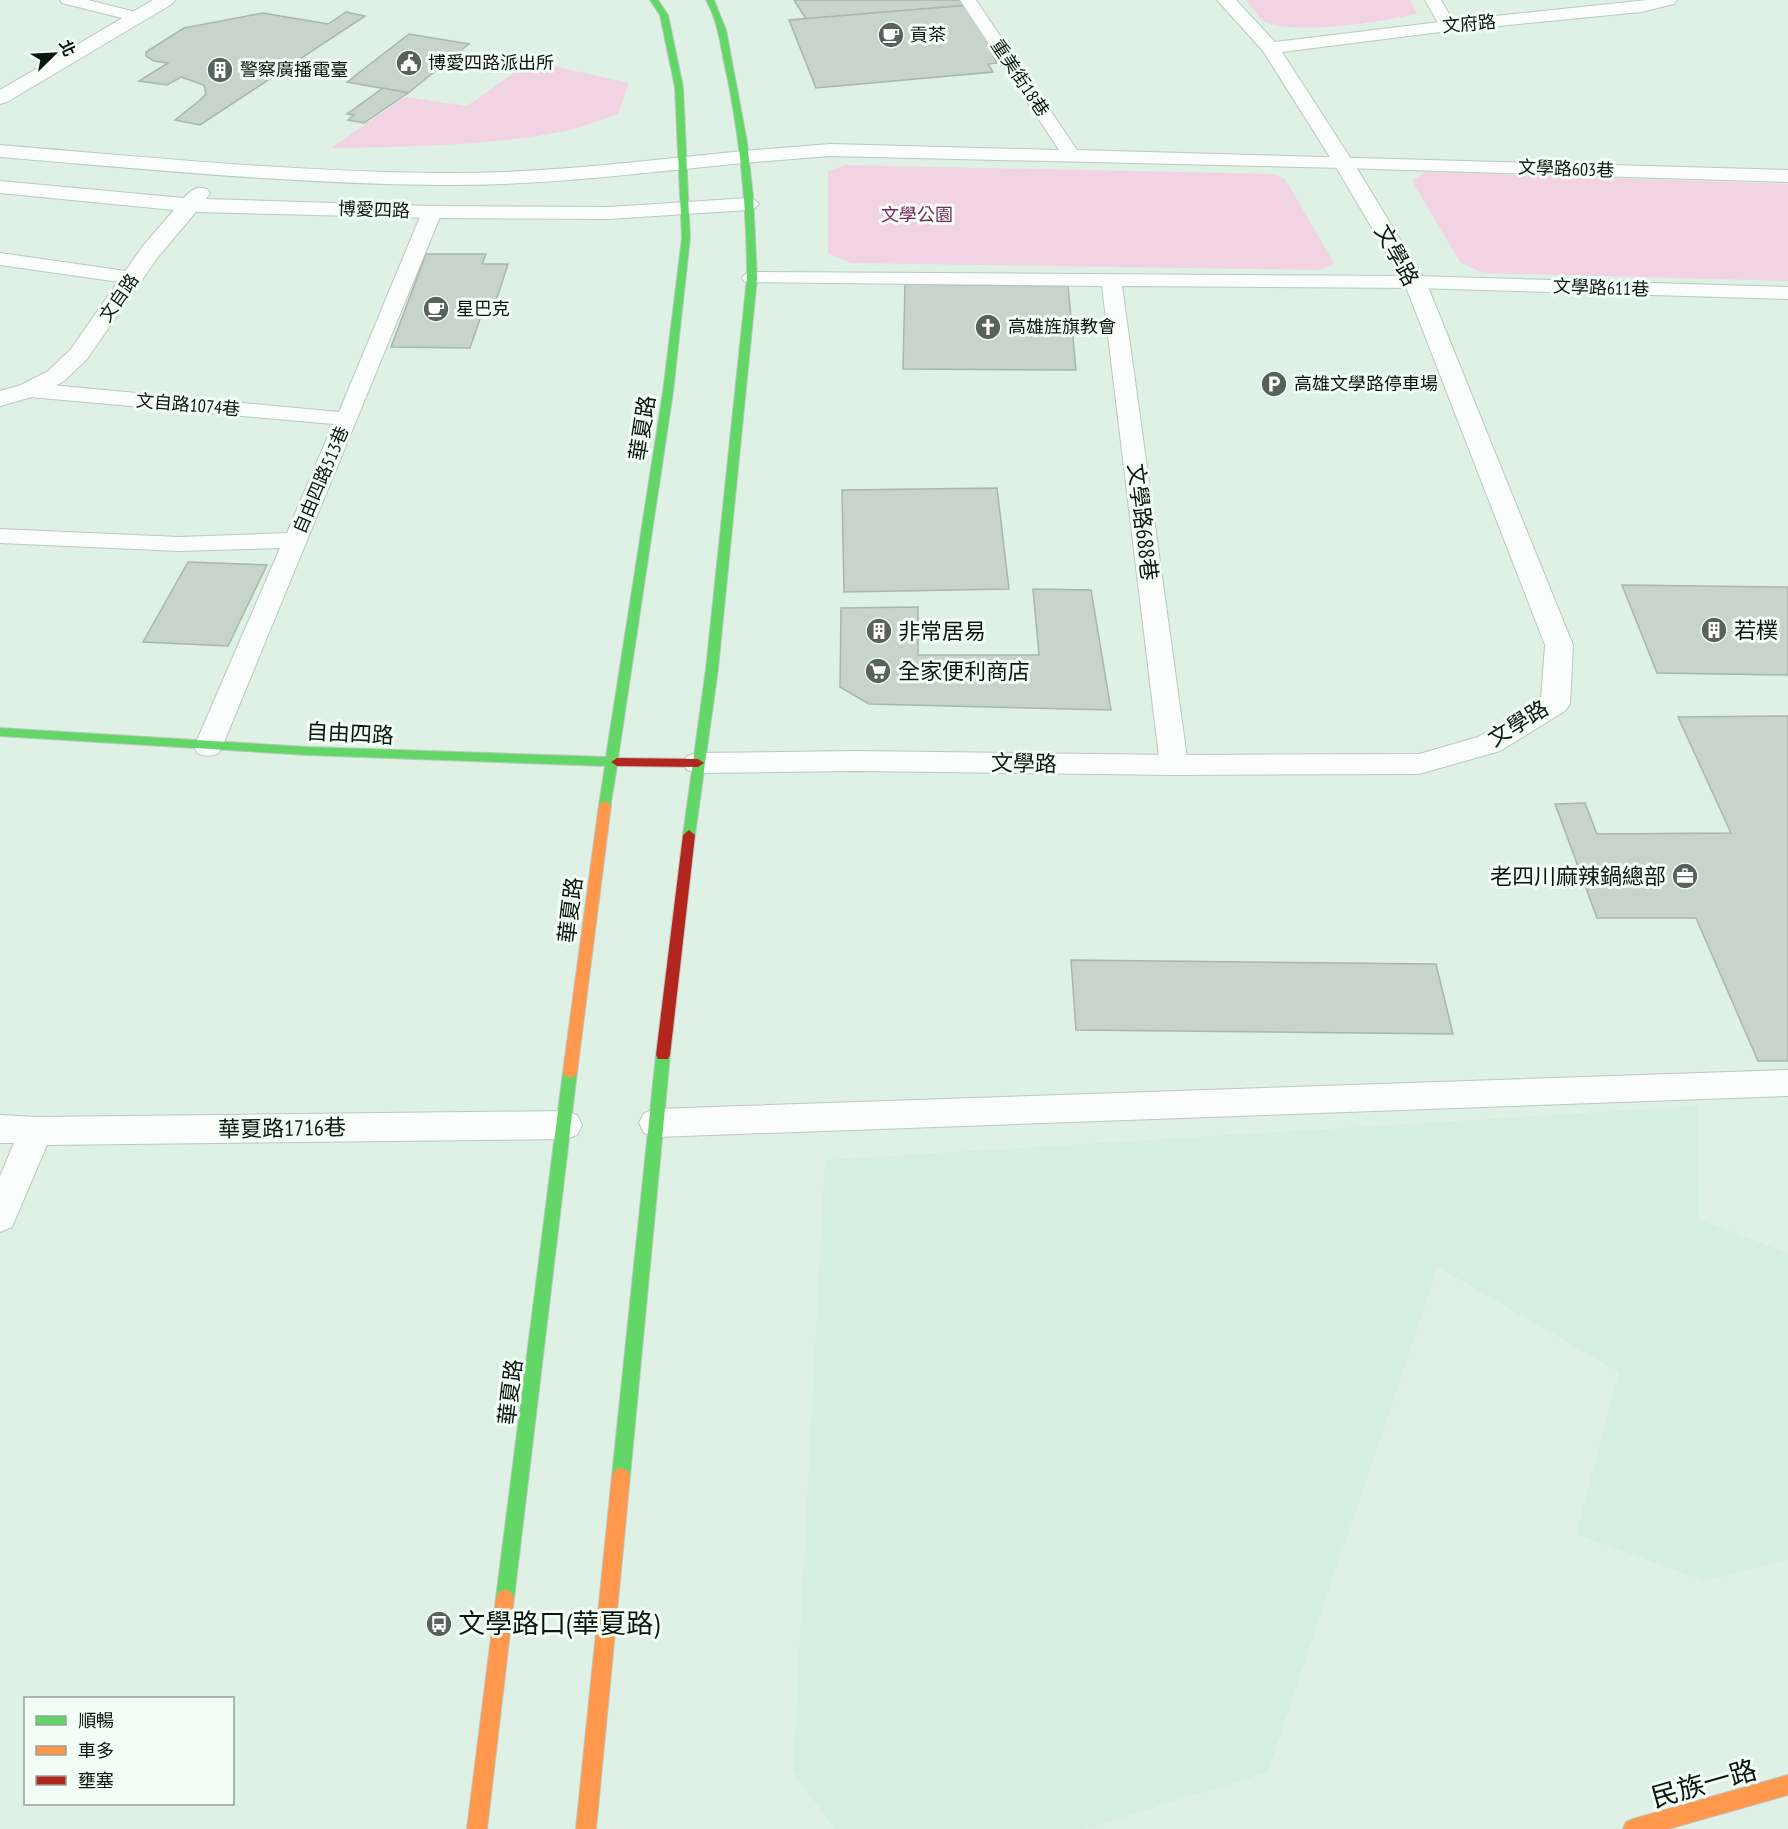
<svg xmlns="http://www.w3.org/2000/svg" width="1788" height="1829" viewBox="0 0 1788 1829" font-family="'PT Sans Narrow','Noto Sans TC',sans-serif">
	<rect width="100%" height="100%" fill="#dff0e5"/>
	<path fill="#d4efdd" d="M1698,1106L1699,1220L1788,1253V1559L1705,1581L1576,1534L1619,1372L1438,1267L1268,1772L1085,1829H834L793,1771L825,1160Z"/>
	<g fill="#f1d3e4">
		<path d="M1246,0H1410L1417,13C1389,22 1289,36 1264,21C1258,17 1251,6 1246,0Z"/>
		<path d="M531,61L629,83L618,114C602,119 586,126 570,130C493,146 410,147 331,148L405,97L467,106Z"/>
		<path d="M845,165L1274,174L1285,179L1334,263L1321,270L851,263L828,253V172Z"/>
		<path d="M1425,172L1788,184V281L1482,273L1460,262L1412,181Z"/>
	</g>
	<g fill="#c7d3cb" stroke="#a9b6ad" stroke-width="1.5">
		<path d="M794,0H967L970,5L806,19Z"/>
		<path d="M970,5L996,49L990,50L997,63L988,64L993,72L816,88L789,20Z"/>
		<path d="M346,12L365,16L200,125L175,120L200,100L206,94L204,85L181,77L167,85L139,81L168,63L154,61L146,56V52L184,28L263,13L328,24Z"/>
		<path d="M409,34L469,44L408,93L347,82Z"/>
		<path d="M383,88L408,93L364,123L348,120L354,115L347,114Z"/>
		<path d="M426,254H486L482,264H508L496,301H469L464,316H481L470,348L391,347Z"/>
		<path d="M905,284L1068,286L1076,370L903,369Z"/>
		<path d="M997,488L1009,589L844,592L842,490Z"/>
		<path d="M188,562L267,565L228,646L143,642Z"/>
		<path d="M1622,585L1788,587V675L1657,673Z"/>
		<path d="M1033,589L1091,590L1111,710L869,704L840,687L841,608L918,607V655H1039Z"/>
		<path d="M1788,716V1061H1758L1696,918H1597L1555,804L1585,803L1597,834L1731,833L1678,717Z"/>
		<path d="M1071,960L1436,964L1453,1034L1076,1030Z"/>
	</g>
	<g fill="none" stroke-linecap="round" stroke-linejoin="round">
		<g stroke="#bbc8c0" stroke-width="2">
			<g id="lane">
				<path d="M60,0H88L144,14L146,17L138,22L62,3Z"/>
				<path d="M960,0H976L1077,150L1788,170V182L1343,168L830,156L743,163L736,161L734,157L736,153L743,151L830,144L1059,150Z"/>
				<path d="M1425,0H1441L1456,26L1454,30H1442Z"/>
				<path d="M432,206L439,208L442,212L222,747L218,754L208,756L198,754L194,747L280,548L179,551L0,543V529L179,537L287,533L333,424L30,397L22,395L19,390L22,385L30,383L339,412L422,212L425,208Z"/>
				<path d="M0,253L133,272L140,274L143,278L140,282L133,284L0,265Z"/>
				<path d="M752,272L1415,276L1788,287V299L1415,288L1122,286L1188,765L1184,772L1174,775L1164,772L1160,765L1102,286L745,282L742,278L745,274Z"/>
				<path d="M1788,1070V1096L656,1137L644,1133L639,1123L644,1113L656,1109Z"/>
				<path d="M565,1111L577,1115L582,1125L577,1135L565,1139L47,1145L12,1227L0,1232V1176L14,1143H0V1115L36,1117Z"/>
			</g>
		</g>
		<g stroke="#bbc8c0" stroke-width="2">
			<g id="street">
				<path d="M153,0H175L172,4L7,102L0,104V90Z"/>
				<path d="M1217,0H1236L1275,42L1448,21L1647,0H1677L1674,4L1641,12L1448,31L1282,52L1353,162L1426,282L1573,645L1570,704L1565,711L1500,751L1419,774L1174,775L856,771L698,773L687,770L683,763L687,756L698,753L856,751L1174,755L1419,754L1478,737L1541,699L1545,645L1404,282L1333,162L1263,51Z"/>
				<path d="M0,145C146,157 293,172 440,173C541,174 642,161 743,151L750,153L753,157L750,161L743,163C642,173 541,186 440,185C293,184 146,169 0,157Z"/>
				<path d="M0,181L184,198C192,189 196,186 207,189L210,193L206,199L432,206L609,207L748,198L755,200L759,204L755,208L748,210L609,219L432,218L196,212L158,257L87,359L64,381L39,395L0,406V391L21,385L48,371L71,349L142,247L174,210L0,193Z"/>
			</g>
		</g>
		<g stroke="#bbc8c0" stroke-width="2">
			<g id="fast">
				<path d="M650,0H658L668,15L683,87L690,238L673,392L618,758L623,762L617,766L610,808L605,809L599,805L605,766L308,755L0,736V728L308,747L606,757L663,392L682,238L675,87L660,15Z"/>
				<path d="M706,0H714L726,30L747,142L753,196L757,278L718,669L695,835L689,840L683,835L706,669L747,278C747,207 740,136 725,66C720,43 718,21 706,0Z"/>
				<path d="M663,1049L668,1051L670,1055L630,1476L627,1482L621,1484L615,1482L612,1476L656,1055L658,1051Z"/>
				<path d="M570,1066L575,1068L577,1072L514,1598L511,1604L505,1607L499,1604L496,1598L563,1072L565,1068Z"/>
			</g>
		</g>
		<g stroke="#bbc8c0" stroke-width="2">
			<g id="slow">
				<path d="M605,801L611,805L577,1072L575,1076L570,1078L565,1076L563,1072L599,805Z"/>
				<path d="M621,1468L627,1470L630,1476L596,1829H576L612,1476L615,1470Z"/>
				<path d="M505,1589L511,1592L514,1598L487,1829H467L496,1598L499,1592Z"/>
				<path d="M1788,1775V1795L1668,1829H1623L1626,1822L1633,1819Z"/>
			</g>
		</g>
		<g stroke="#bbc8c0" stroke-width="2">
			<g id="jam">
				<path d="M617,758L698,759L704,763L698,767L617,766L611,762Z"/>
				<path d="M689,830L695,835L670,1055L668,1059H658L656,1055L683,835Z"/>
			</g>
		</g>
		<use href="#lane" fill="#fafdfb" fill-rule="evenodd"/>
		<use href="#street" fill="#fafdfb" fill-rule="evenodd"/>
		<use href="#fast" fill="#63d668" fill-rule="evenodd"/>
		<use href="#slow" fill="#ff974d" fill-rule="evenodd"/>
		<use href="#jam" fill="#b3261e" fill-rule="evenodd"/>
	</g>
	<defs>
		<g id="cafe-disc" transform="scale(1.35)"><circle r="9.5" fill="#56625b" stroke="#f3fef6"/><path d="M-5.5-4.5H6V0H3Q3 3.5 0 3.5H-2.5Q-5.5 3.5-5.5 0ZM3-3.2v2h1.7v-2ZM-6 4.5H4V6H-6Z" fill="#fff"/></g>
		<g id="civic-disc" transform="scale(1.35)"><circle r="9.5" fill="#56625b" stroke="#f3fef6"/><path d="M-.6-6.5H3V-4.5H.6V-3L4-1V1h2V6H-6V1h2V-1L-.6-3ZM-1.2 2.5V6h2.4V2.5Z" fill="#fff"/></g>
		<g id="building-disc" transform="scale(1.35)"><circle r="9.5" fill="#56625b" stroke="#f3fef6"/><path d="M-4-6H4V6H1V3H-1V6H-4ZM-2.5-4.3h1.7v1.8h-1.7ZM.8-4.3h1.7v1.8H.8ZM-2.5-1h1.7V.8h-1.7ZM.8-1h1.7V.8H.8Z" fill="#fff"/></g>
		<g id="church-disc" transform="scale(1.35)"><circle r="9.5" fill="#56625b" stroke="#f3fef6"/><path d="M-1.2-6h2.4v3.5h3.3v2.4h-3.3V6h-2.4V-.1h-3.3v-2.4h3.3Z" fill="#fff"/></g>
		<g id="parking-disc" transform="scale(1.35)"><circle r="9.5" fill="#56625b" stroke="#f3fef6"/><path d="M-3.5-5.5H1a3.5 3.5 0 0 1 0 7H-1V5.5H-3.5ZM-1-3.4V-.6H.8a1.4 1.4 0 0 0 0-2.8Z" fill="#fff"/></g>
		<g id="supermarket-disc" transform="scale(1.35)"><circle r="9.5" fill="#56625b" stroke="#f3fef6"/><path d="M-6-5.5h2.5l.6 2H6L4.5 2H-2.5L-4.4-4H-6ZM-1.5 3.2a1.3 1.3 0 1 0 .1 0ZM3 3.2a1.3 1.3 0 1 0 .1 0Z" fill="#fff"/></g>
		<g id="office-disc" transform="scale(1.35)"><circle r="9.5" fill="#56625b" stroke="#f3fef6"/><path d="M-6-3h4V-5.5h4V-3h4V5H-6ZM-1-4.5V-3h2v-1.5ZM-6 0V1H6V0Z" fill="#fff"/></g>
		<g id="bus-disc" transform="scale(1.35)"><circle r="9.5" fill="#56625b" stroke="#f3fef6"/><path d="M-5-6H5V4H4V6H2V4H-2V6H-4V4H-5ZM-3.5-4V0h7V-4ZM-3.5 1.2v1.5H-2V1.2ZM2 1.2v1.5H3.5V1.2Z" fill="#fff"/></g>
	</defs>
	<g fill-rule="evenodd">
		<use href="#cafe-disc" x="891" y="35"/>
		<use href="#civic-disc" x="409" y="63"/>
		<use href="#building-disc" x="220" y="70"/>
		<use href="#cafe-disc" x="436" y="309"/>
		<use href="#church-disc" x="988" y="327"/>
		<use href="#parking-disc" x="1274" y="384"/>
		<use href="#building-disc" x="1714" y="630"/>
		<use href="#building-disc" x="879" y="631"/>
		<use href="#supermarket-disc" x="878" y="671"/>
		<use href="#office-disc" x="1685" y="876"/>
		<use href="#bus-disc" x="439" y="1624"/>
	</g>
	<g text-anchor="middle" stroke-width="6" stroke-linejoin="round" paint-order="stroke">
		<g font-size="18" fill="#0c1610" stroke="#f3fef6">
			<text transform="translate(1469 24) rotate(-5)" y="6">文府路</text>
			<text transform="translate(1020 78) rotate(56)" y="6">重美街18巷</text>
			<text transform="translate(1566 169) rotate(2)" y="6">文學路603巷</text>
			<text transform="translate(374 210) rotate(2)" y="6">博愛四路</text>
			<text transform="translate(1601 288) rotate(2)" y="6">文學路611巷</text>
			<text transform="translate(119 298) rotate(-55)" y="6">文自路</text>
			<text transform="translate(188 405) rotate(5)" y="6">文自路1074巷</text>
			<text transform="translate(321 480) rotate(-67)" y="6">自由四路513巷</text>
		</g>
		<g font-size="18" fill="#0c1610" stroke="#f3fef6" text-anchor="start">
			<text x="910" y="41">貢茶</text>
			<text x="428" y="69">博愛四路派出所</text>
			<text x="240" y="76">警察廣播電臺</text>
			<text x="456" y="315">星巴克</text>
			<text x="1008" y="333">高雄旌旗教會</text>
			<text x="1294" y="390">高雄文學路停車場</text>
		</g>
		<g font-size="18" fill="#7d2660" stroke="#f3fef6">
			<text x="917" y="221">文學公園</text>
		</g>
		<g font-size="22" fill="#0c1610" stroke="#f3fef6">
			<text transform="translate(1397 255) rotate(61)" y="8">文學路</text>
			<text transform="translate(642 428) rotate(-81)" y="8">華夏路</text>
			<text transform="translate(1143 522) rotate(83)" y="8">文學路688巷</text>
			<text transform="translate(1518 723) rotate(-32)" y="8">文學路</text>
			<text transform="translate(350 733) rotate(3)" y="8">自由四路</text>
			<text transform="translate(1024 763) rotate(1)" y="8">文學路</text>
			<text transform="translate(570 910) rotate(-83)" y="8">華夏路</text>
			<text transform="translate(282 1128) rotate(-1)" y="8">華夏路1716巷</text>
			<text transform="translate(510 1392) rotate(-83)" y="8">華夏路</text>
		</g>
		<g font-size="22" fill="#0c1610" stroke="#f3fef6" text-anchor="start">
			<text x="1734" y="638">若樸</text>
			<text x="898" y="639">非常居易</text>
			<text x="898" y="679">全家便利商店</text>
			<text x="1666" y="884" text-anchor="end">老四川麻辣鍋總部</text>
		</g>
		<g font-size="27" fill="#0c1610" stroke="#f3fef6" text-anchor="start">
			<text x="458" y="1633">文學路口(華夏路)</text>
		</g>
		<g font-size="27" fill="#0c1610" stroke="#f3fef6">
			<text transform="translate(1704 1784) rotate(-16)" y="9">民族一路</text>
		</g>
	</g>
	<rect x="24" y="1697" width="210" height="108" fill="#f3fef6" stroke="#97a19a" stroke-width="1.5"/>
	<rect x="36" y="1716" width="30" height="9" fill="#63d668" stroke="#97a19a" stroke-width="1.5"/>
	<text x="78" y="1727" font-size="18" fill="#0c1610">順暢</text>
	<rect x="36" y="1746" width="30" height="9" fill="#ff974d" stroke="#97a19a" stroke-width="1.5"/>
	<text x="78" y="1757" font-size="18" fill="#0c1610">車多</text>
	<rect x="36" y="1776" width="30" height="9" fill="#b3261e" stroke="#97a19a" stroke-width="1.5"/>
	<text x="78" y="1787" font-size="18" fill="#0c1610">壅塞</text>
	<g transform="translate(54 54) rotate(66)" stroke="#f3fef6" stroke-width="4.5" paint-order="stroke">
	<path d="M0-4.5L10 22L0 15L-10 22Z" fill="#0c1610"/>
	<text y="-9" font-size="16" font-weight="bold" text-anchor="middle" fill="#0c1610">北</text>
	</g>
</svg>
